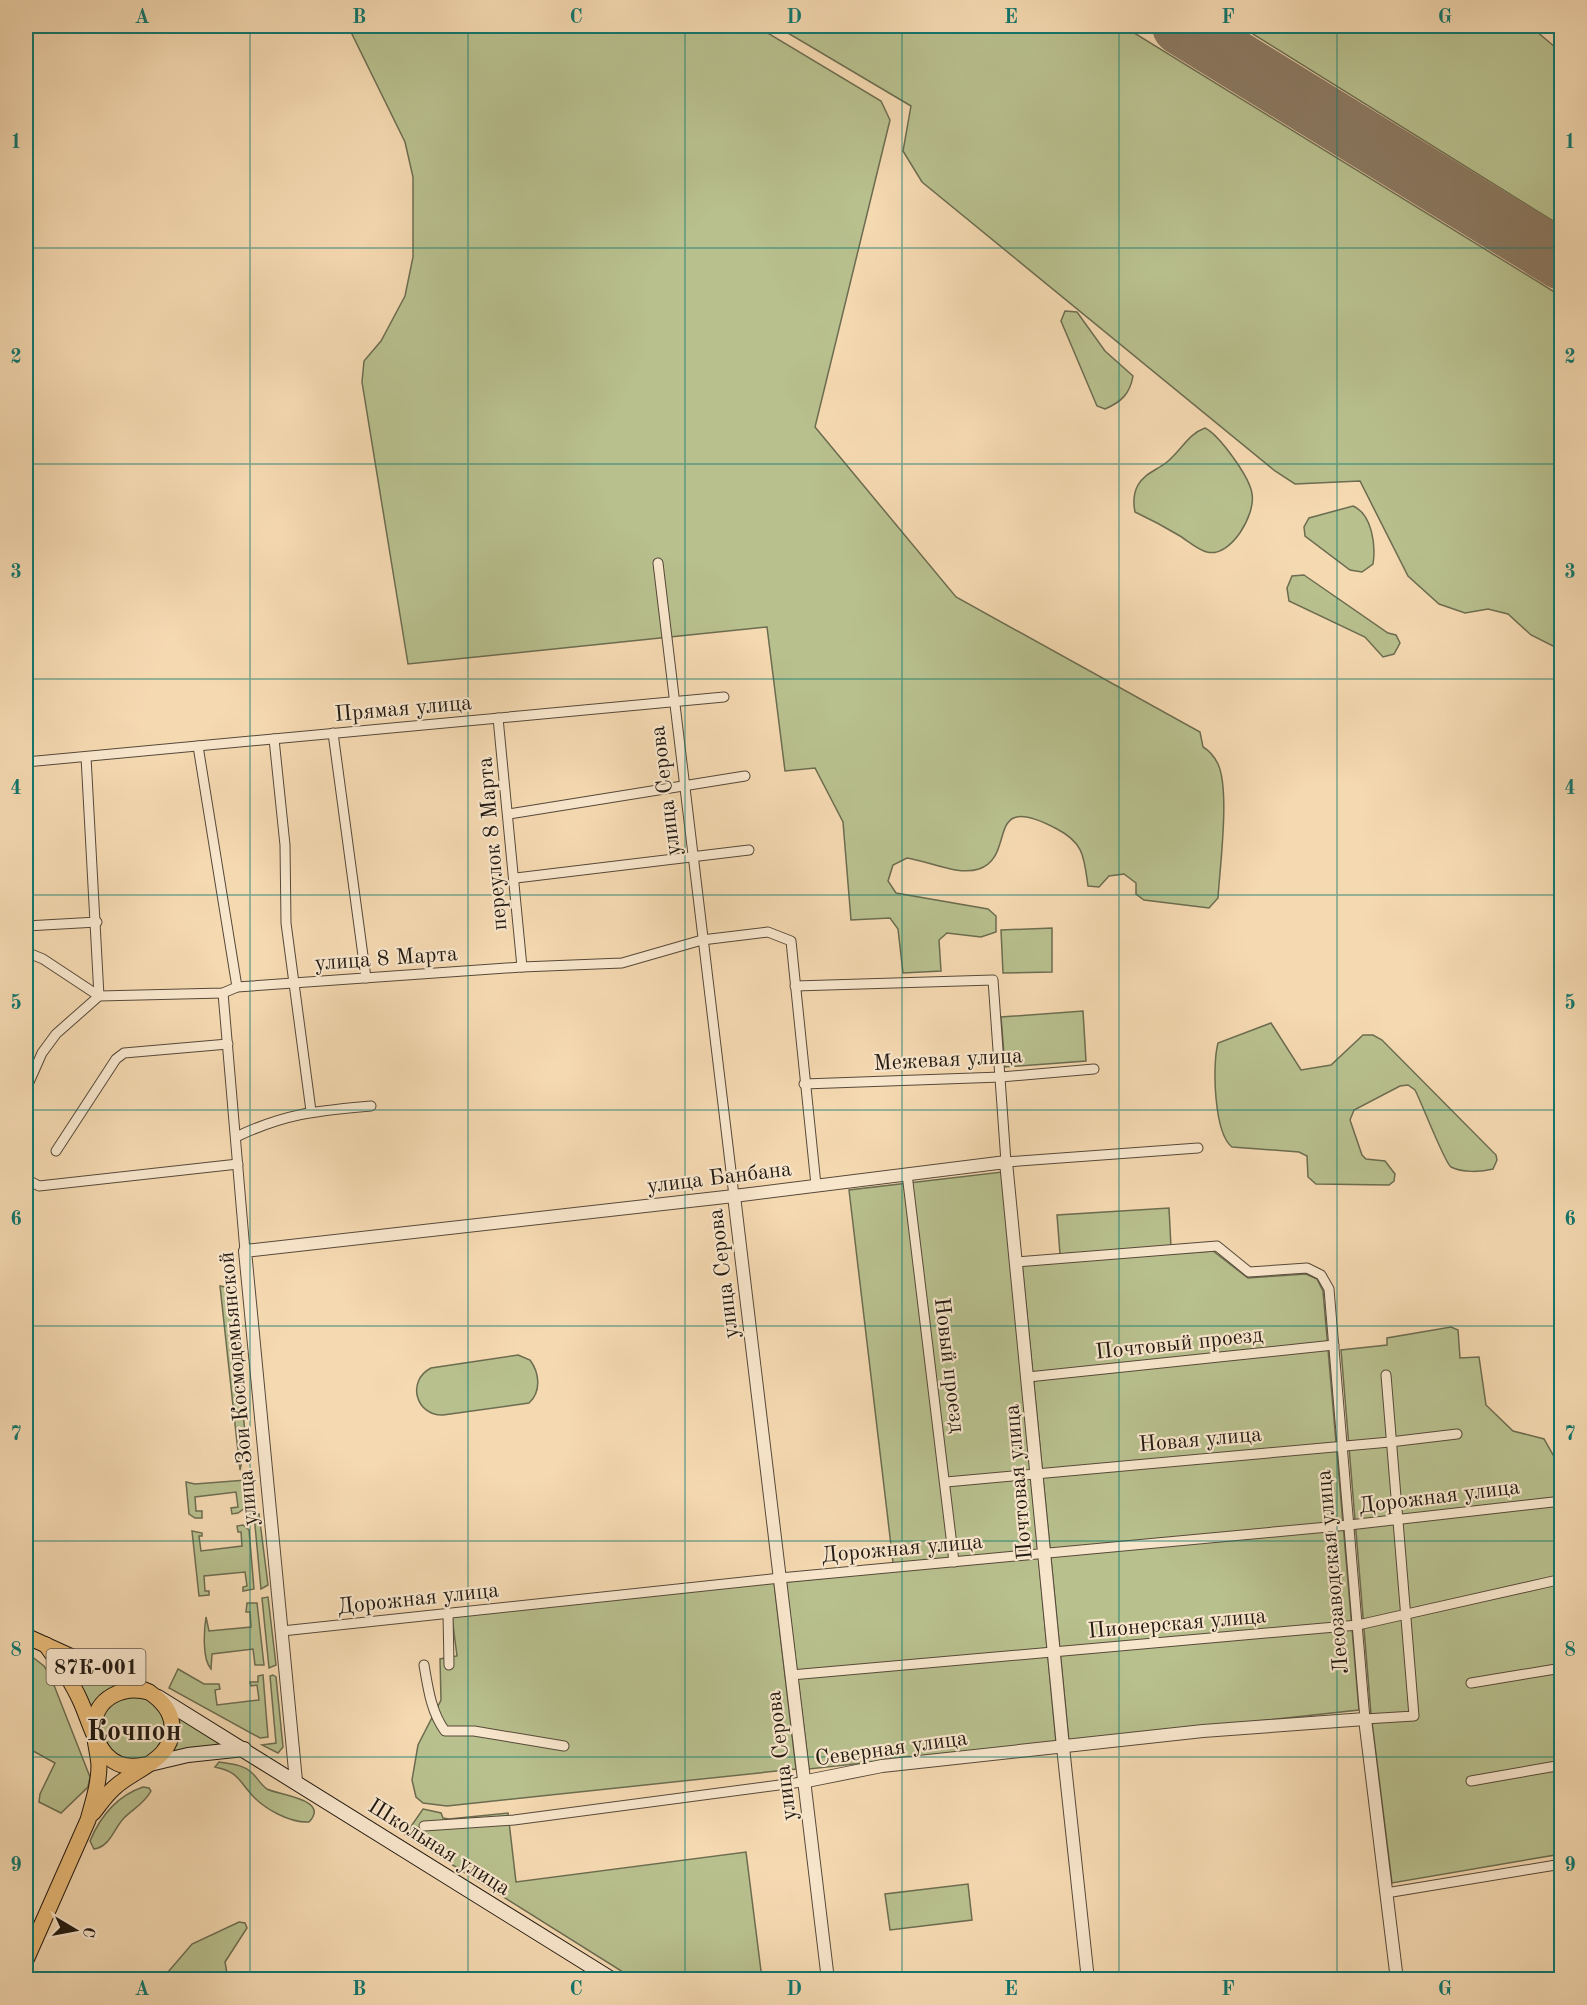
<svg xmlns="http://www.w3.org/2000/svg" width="1587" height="2005" viewBox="0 0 1587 2005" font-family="'Old Standard TT',serif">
	<rect width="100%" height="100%" fill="#f5d9b1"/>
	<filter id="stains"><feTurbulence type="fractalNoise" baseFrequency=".00333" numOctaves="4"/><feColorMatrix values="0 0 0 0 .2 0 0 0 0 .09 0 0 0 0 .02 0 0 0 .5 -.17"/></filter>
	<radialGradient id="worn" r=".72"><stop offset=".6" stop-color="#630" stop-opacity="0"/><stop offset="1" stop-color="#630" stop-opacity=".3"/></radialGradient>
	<g fill="#b8c08e" stroke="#6c6c50" stroke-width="1.5">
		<path d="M348,26H756L881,101L890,120L815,427L956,597L1200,732L1203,747C1210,751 1214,756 1218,764C1230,790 1220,866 1218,898L1209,908L1144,900L1136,894V883L1124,874L1109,876L1099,887L1088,886C1084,857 1084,843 1057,829C982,789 1018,856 979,869C958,876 928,861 907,858L893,865L888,881L896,893L988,909L996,916V932L981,937L947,933L939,940L941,971L903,973L898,929L890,918L851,920L843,822L815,768L785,771L767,627L408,664L362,382L364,361L381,341L405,296L413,257V177L405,142Z"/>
		<path d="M776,26H1123L1561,296V650L1531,635L1508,614L1488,609L1465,613L1439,604L1408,576L1360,481L1295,484L1275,471L922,182L903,151L911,106Z"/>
		<path d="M1240,26H1530L1561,52V226Z"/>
		<path d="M1065,311L1077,312L1105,351L1133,376C1130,394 1121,402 1105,409L1097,406L1061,321Z"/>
		<path d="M1205,428C1219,435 1250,477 1252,494C1256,514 1231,558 1207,552C1198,550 1188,541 1180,536C1165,527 1150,519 1135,512C1133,502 1133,494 1138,485C1145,473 1157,470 1167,462C1181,451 1188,434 1205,428Z"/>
		<path d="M1353,506C1372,514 1376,545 1373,564L1362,572L1350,570L1305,536L1304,527L1309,518Z"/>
		<path d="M1304,575L1388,633L1396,635L1400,643L1394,654L1383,657L1365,637L1289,601L1287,588L1292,576Z"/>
		<path d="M1052,928V972L1003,973L1001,930Z"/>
		<path d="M1083,1011L1086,1061L1005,1067L1001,1017Z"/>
		<path d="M1271,1023L1301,1070L1331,1065L1363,1035H1373L1382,1040L1496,1155L1497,1160L1493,1169C1482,1172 1462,1173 1451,1167C1445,1164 1421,1101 1415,1090L1408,1085L1400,1086L1354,1110L1350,1120L1362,1155L1366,1159L1385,1161L1395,1174L1394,1181L1389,1185L1316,1184L1308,1177L1307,1156L1299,1152L1232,1147C1214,1133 1212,1065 1218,1043Z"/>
		<path d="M1002,1172L1056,1742L809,1769L786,1582L894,1571L849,1190Z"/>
		<path d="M1169,1208L1171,1247L1060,1254L1057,1215Z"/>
		<path d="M1213,1251L1248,1278L1306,1274L1317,1279L1323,1291L1359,1710L1069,1742L1022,1264Z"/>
		<path d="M220,1286L231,1288L246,1443L240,1470Z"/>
		<path d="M1451,1327L1458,1330L1460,1358L1479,1357L1486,1405L1513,1431L1544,1439L1561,1469V1854L1392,1883L1371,1714L1341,1350L1387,1345V1338Z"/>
		<path d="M518,1355L530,1360C539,1372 542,1391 529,1403L443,1415C416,1416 406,1381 431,1368Z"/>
		<path d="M246,1480L249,1505L238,1513L232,1514L231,1508L238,1507L236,1492L195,1497L196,1511H202V1518H195L189,1514L186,1482L195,1484Z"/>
		<path d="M259,1514L268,1585L261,1589L254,1515Z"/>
		<path d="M243,1525L249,1530L254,1589L243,1591V1587L247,1586L245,1572L204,1576L205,1591H209V1595L199,1596L192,1531L202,1533V1536H199L201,1551L242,1546L241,1532H238L237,1526Z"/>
		<path d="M774,1582L796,1769L447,1806L423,1803L416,1797L412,1780L418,1745L441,1700L440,1659L457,1656L452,1617Z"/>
		<path d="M268,1597L276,1665L269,1668L262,1598Z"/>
		<path d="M247,1603H257L264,1665H255L253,1649L212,1654L211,1669C202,1659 204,1630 206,1617L209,1631L251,1627L250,1612H246Z"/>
		<path d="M26,1652L44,1666L50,1675L90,1777L88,1787L61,1813L39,1802L40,1794L55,1763L26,1747Z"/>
		<path d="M64,1658L120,1684L92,1711Z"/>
		<path d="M178,1669L204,1684H219L220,1689L215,1690L217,1705L259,1700L257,1685L251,1686L250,1682H258V1676L263,1675L268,1737L260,1738L169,1688Z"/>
		<path d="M273,1675L276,1677L283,1747L278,1753L262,1745L276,1743L270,1676Z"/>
		<circle cx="133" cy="1728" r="32"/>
		<path d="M169,1707L233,1746L163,1758Z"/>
		<path d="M219,1762C230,1764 242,1764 251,1772C257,1777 260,1784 267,1789C277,1795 331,1799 309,1822C290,1823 264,1809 251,1794C237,1778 238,1772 215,1767Z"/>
		<path d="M143,1787L149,1788L151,1791C144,1804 134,1808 124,1818C114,1828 110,1847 94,1849L90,1841C100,1817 117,1796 143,1787Z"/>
		<path d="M423,1809L441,1813L443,1818L449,1819L508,1813L516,1882L746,1852L762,1979H634L405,1835Z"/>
		<path d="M968,1884L972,1920L890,1930L885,1894Z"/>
		<path d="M239,1922L245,1923L247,1928L225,1962L228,1979H162L192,1944Z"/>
	</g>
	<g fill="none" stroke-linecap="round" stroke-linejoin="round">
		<path stroke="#8b7961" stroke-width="58" d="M1181,26L1562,261"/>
		<g stroke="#564939" stroke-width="11">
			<g id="minor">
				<path d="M658,563L734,1196"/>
				<path d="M498,718L522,967"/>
				<path d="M333,733L366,978"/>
				<path d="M274,739L285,845L286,923L311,1111"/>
				<path d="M198,746L237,987"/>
				<path d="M86,757L99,996"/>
				<path d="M26,762L724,697"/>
				<path d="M509,814L745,776"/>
				<path d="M516,878L749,850"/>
				<path d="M26,926L97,922"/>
				<path d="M26,952L43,959L99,996"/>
				<path d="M795,986L993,980L1006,1162L1198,1148"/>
				<path d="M223,993L245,1251"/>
				<path d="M804,1084L1001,1077L1094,1069"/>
				<path d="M26,1089L42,1053L56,1034L99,996L223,993L237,987L522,967L622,963L702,940L768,932L791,941L816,1185"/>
				<path d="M236,1137C286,1113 316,1111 371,1106"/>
				<path d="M56,1151L116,1059L124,1053L228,1044"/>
				<path d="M907,1174L954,1562"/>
				<path d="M26,1179L39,1186L238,1164"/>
				<path d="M1016,1262L1217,1246L1249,1272L1307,1268L1321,1275L1329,1289L1365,1719L1414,1716L1386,1375"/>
				<path d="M1028,1377L1334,1345"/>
				<path d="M946,1482L1390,1442L1457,1434"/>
				<path d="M448,1614L449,1665"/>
				<path d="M282,1631L780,1578L1349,1525L1562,1501"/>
				<path d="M424,1665C428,1688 431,1712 445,1731H474L564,1746"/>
				<path d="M791,1675L1358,1625L1562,1579"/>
				<path d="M1471,1683L1562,1668"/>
				<path d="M1471,1781L1562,1765"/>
				<path d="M424,1826L514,1820L802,1782"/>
				<path d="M1386,1893L1562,1864"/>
			</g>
		</g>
		<g stroke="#564939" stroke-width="14">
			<g id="tertiary">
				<path d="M734,1196L828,1980"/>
				<path d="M296,1781L245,1251L734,1196L1006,1162L1063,1747L1088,1980"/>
				<path d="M802,1782L882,1766L1203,1731L1365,1719L1397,1980"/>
			</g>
		</g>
		<g stroke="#211911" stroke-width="16">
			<g id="secondary">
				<path d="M158,1697L613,1980"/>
				<path d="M150,1764L188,1755L244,1749"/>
			</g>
		</g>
		<g stroke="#211911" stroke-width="17">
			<g id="primary">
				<path d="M26,1636L149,1692C161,1700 171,1710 172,1725C174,1761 135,1768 114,1788C106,1795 100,1804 93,1813"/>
				<path d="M46,1645C59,1663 71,1680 80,1700C94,1730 100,1775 144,1765"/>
				<path d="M26,1960L88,1820C93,1802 99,1784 99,1765C98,1752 94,1740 94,1727C95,1697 124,1685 149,1692"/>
			</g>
		</g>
		<use href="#minor" stroke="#f8e6cc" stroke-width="9"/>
		<use href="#tertiary" stroke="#f8e6cc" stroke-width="12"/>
		<use href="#secondary" stroke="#f8e6cc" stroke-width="14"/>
		<use href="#primary" stroke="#eabc78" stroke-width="15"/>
	</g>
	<path fill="none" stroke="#0f766e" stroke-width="1.5" stroke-opacity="0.55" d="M250,26V1980M468,26V1980M685,26V1980M902,26V1980M1119,26V1980M1337,26V1980M26,248H1562M26,464H1562M26,679H1562M26,895H1562M26,1110H1562M26,1326H1562M26,1541H1562M26,1757H1562"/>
	<g text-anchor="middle" stroke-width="4.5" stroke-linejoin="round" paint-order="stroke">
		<rect fill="#f8e6cc" stroke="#625649" stroke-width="1.5" x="46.5" y="1649" width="99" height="36" rx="4.5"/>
		<g font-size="21" font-weight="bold" fill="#211911">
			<text x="96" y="1674">87К-001</text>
		</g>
		<g font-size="22" fill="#211911" stroke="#f8e6cc">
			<text transform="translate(403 707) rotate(-5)" y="8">Прямая улица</text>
			<text transform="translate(664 791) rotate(-97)" y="8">улица Серова</text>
			<text transform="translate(491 844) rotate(-95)" y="8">переулок 8 Марта</text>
			<text transform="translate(386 957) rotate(-4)" y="8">улица 8 Марта</text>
			<text transform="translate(948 1058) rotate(-3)" y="8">Межевая улица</text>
			<text transform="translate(719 1176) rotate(-7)" y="8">улица Банбана</text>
			<text transform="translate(722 1274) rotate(-97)" y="8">улица Серова</text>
			<text transform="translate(1179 1342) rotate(-6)" y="8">Почтовый проезд</text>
			<text transform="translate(951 1365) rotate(83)" y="8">Новый проезд</text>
			<text transform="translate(237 1389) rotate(-95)" y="8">улица Зои Космодемьянской</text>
			<text transform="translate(1200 1438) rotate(-5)" y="8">Новая улица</text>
			<text transform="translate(1017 1482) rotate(-95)" y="8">Почтовая улица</text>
			<text transform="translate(1439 1495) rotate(-7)" y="8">Дорожная улица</text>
			<text transform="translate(902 1547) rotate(-5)" y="8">Дорожная улица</text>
			<text transform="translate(1331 1572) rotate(-95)" y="8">Лесозаводская улица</text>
			<text transform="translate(418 1597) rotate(-6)" y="8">Дорожная улица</text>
			<text transform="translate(1177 1622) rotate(-5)" y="8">Пионерская улица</text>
			<text transform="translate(891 1747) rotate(-8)" y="8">Северная улица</text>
			<text transform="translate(780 1756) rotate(-97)" y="8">улица Серова</text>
			<text transform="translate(440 1846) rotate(32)" y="8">Школьная улица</text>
		</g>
		<g font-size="28" font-weight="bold" fill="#211911" stroke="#f8e6cc">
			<text x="134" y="1740">Кочпон</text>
		</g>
	</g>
	<rect width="1587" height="2005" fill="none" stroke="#f5d9b1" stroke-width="66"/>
	<g transform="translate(75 1930) rotate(100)" stroke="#f8e6cc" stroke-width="4.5" paint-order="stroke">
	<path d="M0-4.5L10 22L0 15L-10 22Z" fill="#211911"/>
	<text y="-9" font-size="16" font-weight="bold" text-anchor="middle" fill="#211911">С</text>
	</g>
	<rect x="33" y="33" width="1521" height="1939" fill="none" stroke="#0f766e" stroke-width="2"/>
	<g font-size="20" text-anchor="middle" font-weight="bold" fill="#0f766e">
		<text x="142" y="23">A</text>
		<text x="359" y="23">B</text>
		<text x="576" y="23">C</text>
		<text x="794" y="23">D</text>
		<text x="1011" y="23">E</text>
		<text x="1228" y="23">F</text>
		<text x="1445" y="23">G</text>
		<text x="16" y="148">1</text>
		<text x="1570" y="148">1</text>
		<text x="16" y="363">2</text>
		<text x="1570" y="363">2</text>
		<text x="16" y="578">3</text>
		<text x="1570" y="578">3</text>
		<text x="16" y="794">4</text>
		<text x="1570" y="794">4</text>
		<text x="16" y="1009">5</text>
		<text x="1570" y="1009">5</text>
		<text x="16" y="1225">6</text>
		<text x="1570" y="1225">6</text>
		<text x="16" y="1440">7</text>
		<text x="1570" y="1440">7</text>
		<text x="16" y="1656">8</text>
		<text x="1570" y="1656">8</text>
		<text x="16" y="1871">9</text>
		<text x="1570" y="1871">9</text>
		<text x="142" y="1995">A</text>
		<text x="359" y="1995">B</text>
		<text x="576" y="1995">C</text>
		<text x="794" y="1995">D</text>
		<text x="1011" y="1995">E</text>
		<text x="1228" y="1995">F</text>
		<text x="1445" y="1995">G</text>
	</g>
	<rect width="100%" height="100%" filter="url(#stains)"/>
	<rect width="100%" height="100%" fill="url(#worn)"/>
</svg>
